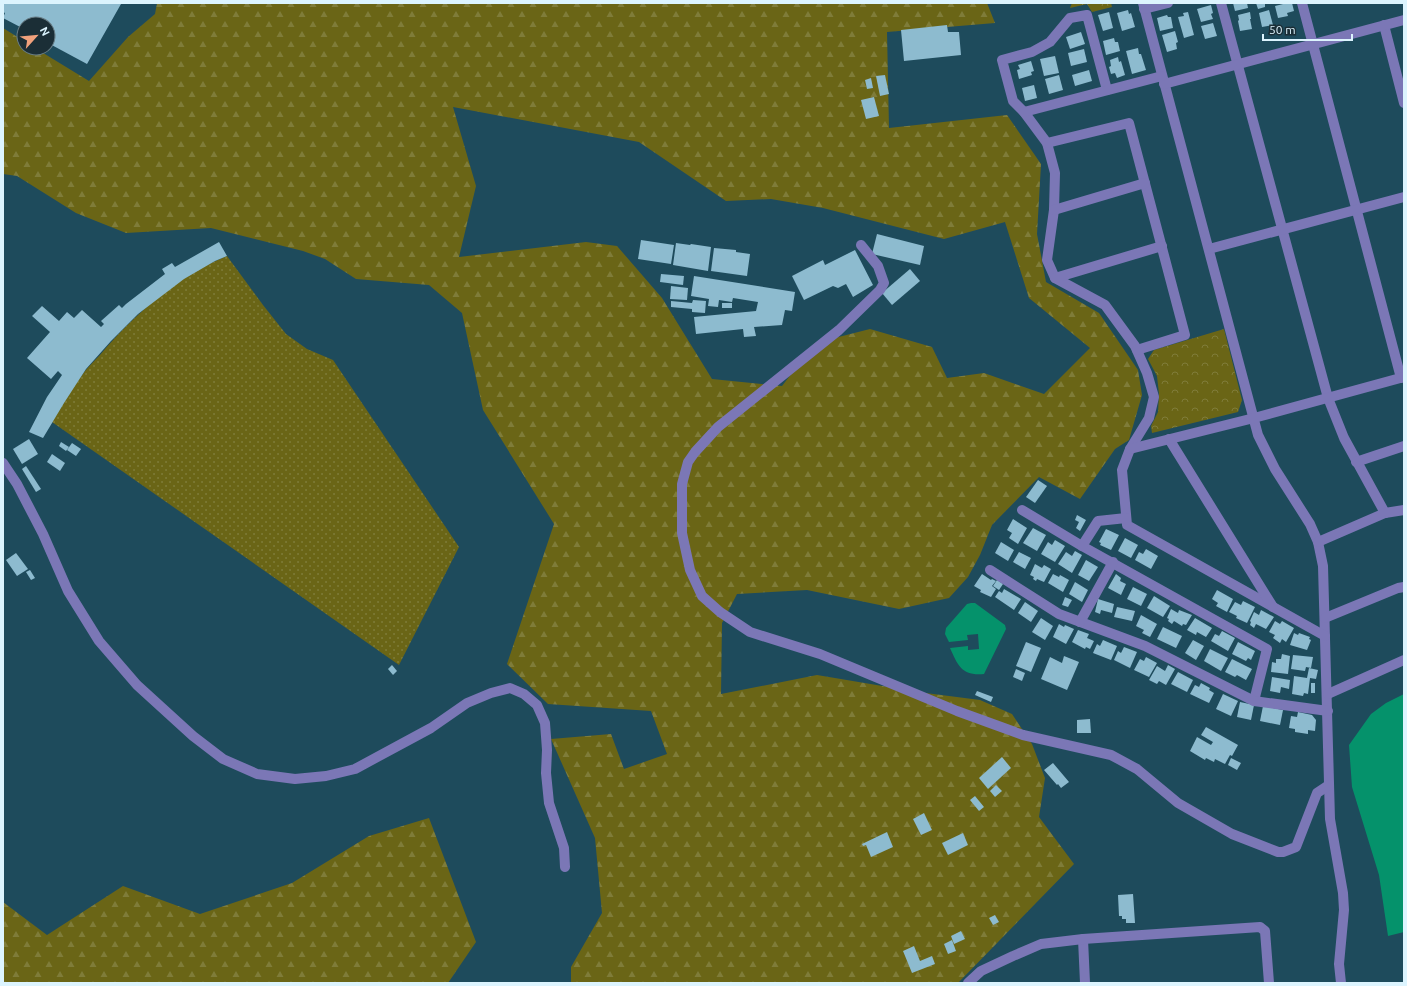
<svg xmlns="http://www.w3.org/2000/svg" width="1407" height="986" viewBox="0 0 1407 986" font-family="Ubuntu,sans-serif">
	<defs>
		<pattern id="grass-dots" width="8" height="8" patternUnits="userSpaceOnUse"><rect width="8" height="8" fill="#6a6516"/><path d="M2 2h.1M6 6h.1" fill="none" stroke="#7f7c39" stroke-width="1.8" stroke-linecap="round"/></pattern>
		<pattern id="forest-firs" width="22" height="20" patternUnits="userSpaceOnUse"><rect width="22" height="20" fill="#6a6516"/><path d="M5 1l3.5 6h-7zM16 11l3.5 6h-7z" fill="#7f7c39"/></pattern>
		<pattern id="park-crowns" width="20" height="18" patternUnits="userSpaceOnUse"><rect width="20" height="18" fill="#6a6516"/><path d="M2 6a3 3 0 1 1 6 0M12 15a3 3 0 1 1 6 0" fill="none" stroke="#7f7c39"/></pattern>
	</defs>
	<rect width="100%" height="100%" fill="#1e4b5c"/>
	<path fill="url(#grass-dots)" d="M227,256L263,305L286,334L307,349L333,360L459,547L399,665L52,422C62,405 73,387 85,371C90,365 95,360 100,355C135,314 177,276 227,256Z"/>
	<g fill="url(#forest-firs)" fill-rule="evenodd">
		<path d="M157,3H987L995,23L887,32L889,128L1007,115L1041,164L1037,234L1046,282L1099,313L1138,370L1142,395L1129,440L1115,449L1080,499L1039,477L992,525L980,555L968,577L949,598L899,609L807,590L737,594L722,623L721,694L817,675L918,692L980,700L1012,714L1032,744L1045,778L1039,817L1074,864L958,983H571V967L602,913L595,838L551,739L611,734L624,769L667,754L651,711L548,704L507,664L554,524L483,410L462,313L429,285L356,279L325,259L303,251L211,228L126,233L76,213L17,176L3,174V28L24,41V48H35L89,81L128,37L155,14ZM453,107L639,142L726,201L771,199L823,208L944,239L1005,222L1029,298L1090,348L1044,394L984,373L947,378L932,347L870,329L815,343L782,386L712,379L662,298L617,246L586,242L459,257L476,186Z"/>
		<path d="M429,818L476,942L448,983H3V902L47,935L123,886L200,914L292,883L369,836Z"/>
	</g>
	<g fill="url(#park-crowns)">
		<path d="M1072,3H1111L1112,7L1092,12L1087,4L1070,8Z"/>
		<path d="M1224,329L1242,400L1238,412L1152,433L1151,426L1158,412L1159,394L1157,376L1148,359L1154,350Z"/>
	</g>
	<g fill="#05926b">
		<path d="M971,603H975L1005,625L1006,629L984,674C962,676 958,666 950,648L968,646V650L979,649L978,634L967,635L968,640L949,642L945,634L946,628L967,604Z"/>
		<path d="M1404,694V932L1388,936L1379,875L1352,787L1349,745L1371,714L1386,703Z"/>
	</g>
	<g fill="#8dbbcf">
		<path d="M3,3H120L121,4L87,64L48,43V24H24V29L3,18L5,13L3,12Z"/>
		<path d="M1233,3H1247L1248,8L1235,11Z"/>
		<path d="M1256,3H1265V7L1258,9Z"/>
		<path d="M1287,3H1292L1294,11L1287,13L1288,16L1278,18L1275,6Z"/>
		<path d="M1211,5L1213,13L1211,14L1213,19L1201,22L1197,9Z"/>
		<path d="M1128,10L1129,14L1131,13L1135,27L1122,31L1117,13Z"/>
		<path d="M1269,10L1273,25L1262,27L1259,13Z"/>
		<path d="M1109,12L1113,28L1103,31L1098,15Z"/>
		<path d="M1188,12L1194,35L1184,38L1178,17L1184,16L1183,13Z"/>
		<path d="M1250,12L1251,19H1250L1252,29L1240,31L1238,21L1239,20L1238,15Z"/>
		<path d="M1167,15L1168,17H1171L1173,28L1160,31L1157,18Z"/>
		<path d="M1213,23L1217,36L1205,39L1201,26Z"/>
		<path d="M947,25L948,32H959L961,55L904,61L901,30Z"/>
		<path d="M1175,31L1178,42L1176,43L1177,49L1167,52L1162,35Z"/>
		<path d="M1081,32L1085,44L1070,49L1066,37Z"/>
		<path d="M1114,38L1115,42H1118L1120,51L1106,55L1103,41Z"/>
		<path d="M1138,48L1139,54H1141L1146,70L1132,74L1126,51Z"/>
		<path d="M1084,49L1087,62L1071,66L1068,53Z"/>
		<path d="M1055,56L1059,73L1044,76L1040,59Z"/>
		<path d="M1118,57L1119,62L1121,61L1125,75L1117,78L1115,73L1111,74L1109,67L1111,66L1110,60Z"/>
		<path d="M1031,61L1034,71L1031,72L1032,75L1019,79L1017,70L1020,69L1018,65Z"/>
		<path d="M1089,70L1092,81L1075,86L1072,75Z"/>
		<path d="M885,75L889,94L880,96L876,76Z"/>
		<path d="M1059,75L1063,90L1049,94L1045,79Z"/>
		<path d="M871,78L873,88L867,89L865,80Z"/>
		<path d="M1034,85L1037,98L1025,101L1022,88Z"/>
		<path d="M874,97L879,116L866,119L861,100Z"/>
		<path d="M877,234L924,246L920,265L872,254Z"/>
		<path d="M641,240L674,245L671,264L638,259Z"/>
		<path d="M219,242L227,256L215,261L184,279L138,314L111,341L86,369L64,403L43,438L29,432L47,397L62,375L58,371L51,379L27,358L50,332L32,316L42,306L59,321L67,312L74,318L82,310L101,327L104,324L101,321L119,305L122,308L126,304L165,274L162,269L172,263L175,267Z"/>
		<path d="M676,243L690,245L691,244L711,247L708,271L673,265Z"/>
		<path d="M714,248L736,250V252L750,254L747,276L711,271Z"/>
		<path d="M855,250L873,285L853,297L846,284L838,288L833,286L804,300L792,276L823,260L825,265Z"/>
		<path d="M910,269L920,281L892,305L882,293Z"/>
		<path d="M661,274L684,276L683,285L660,282Z"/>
		<path d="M694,276L795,292L792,311L785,310L782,325L754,327L756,336L744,337L743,329L696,334L694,317L756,311L758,302L733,298L732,302L719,300L718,307L708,306L709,299L691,296Z"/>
		<path d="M671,286L688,288L687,300L670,299Z"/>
		<path d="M693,300L706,301L705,313L692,312V309L671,307V301L692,303Z"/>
		<rect x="722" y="303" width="10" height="5"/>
		<path d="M29,439L38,454L22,464L13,449Z"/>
		<path d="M61,442L69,447L66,451L59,446Z"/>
		<path d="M72,443L81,449L76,456L67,450Z"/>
		<path d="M52,454L65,463L60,471L47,462Z"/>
		<path d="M26,466L41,489L36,492L22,469Z"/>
		<path d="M1038,480L1047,486L1035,503L1026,497Z"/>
		<path d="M1077,515L1086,520L1080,531L1076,528L1079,522L1075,520Z"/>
		<path d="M1013,519L1027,528L1018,544L1009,538L1012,533L1007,530Z"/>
		<path d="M1033,528L1046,535L1037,551L1023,543Z"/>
		<path d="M1106,529L1119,535L1111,550L1100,545L1101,543L1099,542Z"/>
		<path d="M1125,538L1138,545L1131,558L1118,551Z"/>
		<path d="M1055,540L1065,546L1055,562L1041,554L1048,542L1052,545Z"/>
		<path d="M1001,542L1014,550L1008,561L995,553Z"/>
		<path d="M1146,549L1158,556L1151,569L1135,560L1139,552L1143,554Z"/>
		<path d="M1075,551L1082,555L1072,573L1058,564L1066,552L1072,556Z"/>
		<path d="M1019,552L1031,558L1025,569L1013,562Z"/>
		<path d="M16,553L28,569L17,576L6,560Z"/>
		<path d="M1086,560L1098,567L1089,581L1078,575Z"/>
		<path d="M1035,564L1042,568L1044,565L1051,569L1044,582L1037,579L1036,581L1033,579L1034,577L1030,575Z"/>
		<path d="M30,570L35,578L31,580L26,572Z"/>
		<path d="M982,574L991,580L992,579L996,581L992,586L996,589L991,597L980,592L981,590L974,586Z"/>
		<path d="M1053,574L1059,577L1060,575L1069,580L1063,592L1048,583Z"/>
		<path d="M1116,574L1121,578L1120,581L1126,584L1121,595L1108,588Z"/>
		<path d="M997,580L1003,584L999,590L993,586Z"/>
		<path d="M1075,582L1088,590L1082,602L1069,594Z"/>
		<path d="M1133,587L1147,594L1141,606L1127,599Z"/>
		<path d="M1004,589L1021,599L1014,610L995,597L999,591L1002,593Z"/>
		<path d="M1217,590L1233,599L1227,612L1216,606L1218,603L1212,599Z"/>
		<path d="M1154,596L1170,606L1163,617L1147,608Z"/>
		<path d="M1065,597L1072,600L1068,607L1062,605Z"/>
		<path d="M1098,599L1114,604L1112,613L1101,610L1100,614L1095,612Z"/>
		<path d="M1243,601L1255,607L1247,623L1236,618L1237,616L1229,612L1235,602L1241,605Z"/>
		<path d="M1025,602L1038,611L1031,622L1018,613Z"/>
		<path d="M1117,607L1135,611L1132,621L1114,617Z"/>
		<path d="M1171,609L1178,613L1179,610L1192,615L1186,625L1183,624L1182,626L1174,621L1172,624L1168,621L1169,619L1167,618Z"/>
		<path d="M1261,610L1274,617L1266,629L1256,624L1254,628L1250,625L1251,622L1250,621L1254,612L1259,615Z"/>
		<path d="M1141,615L1157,624L1150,637L1142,633L1144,630L1136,626Z"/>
		<path d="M1041,618L1053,626L1045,640L1032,632Z"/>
		<path d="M1195,618L1212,628L1206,637L1197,632L1196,635L1187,630Z"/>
		<path d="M1275,621L1280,624L1282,621L1294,628L1286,642L1282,639L1280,643L1273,638L1275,635L1269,632Z"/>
		<path d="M1059,624L1064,627L1065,625L1074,629L1066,644L1053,637Z"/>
		<path d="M1163,627L1182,636L1176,648L1157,639Z"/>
		<path d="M1078,630L1089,634L1087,638L1094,641L1090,649L1086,647L1085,649L1072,642Z"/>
		<path d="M1222,631L1235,638L1228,651L1211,641L1215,634L1219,636Z"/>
		<path d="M1294,633L1298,635L1299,633L1310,637L1309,639L1311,640L1307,650L1290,645Z"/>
		<path d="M1103,640L1117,646L1111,660L1093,653L1097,644L1100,646Z"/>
		<path d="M1193,640L1204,646L1196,660L1185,653Z"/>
		<path d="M1026,642L1041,648L1031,672L1016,666Z"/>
		<path d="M1238,642L1255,651L1251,660L1248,658L1246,661L1232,654Z"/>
		<path d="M1124,647L1137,652L1130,668L1114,660L1118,651L1121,653Z"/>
		<path d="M1210,649L1228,658L1221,671L1204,661Z"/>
		<path d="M1282,654L1290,656L1288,674L1271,672L1272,662L1276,663V659H1281Z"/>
		<path d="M1293,655L1313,657L1311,668L1306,667L1305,671L1291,669Z"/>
		<path d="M1064,656L1079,662L1067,690L1041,679L1050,657L1062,663Z"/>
		<path d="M1146,657L1157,663L1149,677L1134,670L1140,659L1144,661Z"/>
		<path d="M1232,659L1252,669L1246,680L1237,675L1235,677L1225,672Z"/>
		<path d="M392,665L397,671L393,675L388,669Z"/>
		<path d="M1168,665L1175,669L1166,685L1159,681L1157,684L1149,680L1157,666L1165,671Z"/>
		<path d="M1309,668L1318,670L1316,679L1310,678L1308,694L1304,693L1303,696L1292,694L1294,676L1307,678Z"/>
		<path d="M1016,669L1025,673L1022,681L1013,677Z"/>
		<path d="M1178,672L1193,680L1187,692L1171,684Z"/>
		<path d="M1272,677L1290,680L1289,689L1281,687L1280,693L1270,691Z"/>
		<path d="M1201,683L1210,688L1209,690L1214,693L1209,703L1190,694L1195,685L1199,687Z"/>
		<rect x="1311" y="683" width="4" height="10"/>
		<path d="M977,691L993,697L991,702L975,695Z"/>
		<path d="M1223,694L1238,701L1231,716L1216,709Z"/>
		<path d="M1240,702L1254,705L1251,720L1237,717Z"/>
		<path d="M1263,706L1283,710L1280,725L1260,721Z"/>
		<path d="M1298,712L1312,715L1316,720L1315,731L1308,730V734L1295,732V729L1289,728L1291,716L1297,717Z"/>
		<path d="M1090,719L1091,733H1077V720Z"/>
		<path d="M1206,727L1238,745L1232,756L1230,755L1225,764L1215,759L1214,762L1206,758L1205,760L1190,751L1197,737L1211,745L1213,742L1201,735Z"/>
		<path d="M1002,757L1011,768L988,789L979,778Z"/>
		<path d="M1231,758L1241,763L1237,770L1228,765Z"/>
		<path d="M1053,763L1069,782L1061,788L1058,784L1057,785L1044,770Z"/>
		<path d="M996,785L1002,791L995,797L990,791Z"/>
		<path d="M975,796L984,807L979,811L970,800Z"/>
		<path d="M924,813L932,830L921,835L913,819Z"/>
		<path d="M887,832L893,847L871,857L866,845L863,846L862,844Z"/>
		<path d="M963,833L968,845L948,855L942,843Z"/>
		<path d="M1133,894L1135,923H1126V919H1122V916H1119L1118,895Z"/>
		<path d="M995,915L999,922L993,925L989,918Z"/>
		<path d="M961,931L965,939L954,944L951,936Z"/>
		<path d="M952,940L956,951L948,954L944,944Z"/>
		<path d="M914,946L920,961L932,956L935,964L912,973L903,951Z"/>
	</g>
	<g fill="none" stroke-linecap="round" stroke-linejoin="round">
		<g stroke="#7b77b6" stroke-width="10">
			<path d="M1143,3L1258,435L1275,469L1310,524L1318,542L1323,566L1330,819L1343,893L1344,910L1339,964L1341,983"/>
			<path d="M1221,3L1328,398L1344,438L1385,513"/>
			<path d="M1302,3L1401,378"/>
			<path d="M1144,9L1168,3"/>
			<path d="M1384,25L1404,103"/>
			<path d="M1164,84L1404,20"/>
			<path d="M1107,90L1087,15L1070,18L1050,42L1032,52L1002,60L1013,101L1024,112L1047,143L1055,173L1054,210L1047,260L1055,278L1105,305L1135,346L1147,373L1154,397L1149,418L1130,449L1122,470L1127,525L1325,636"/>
			<path d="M1024,112L1162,76"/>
			<path d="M1047,143L1129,123L1185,335L1137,350"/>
			<path d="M1054,210L1145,183"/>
			<path d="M861,245L878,266L884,283L880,290L839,330L718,427L695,452L688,462L682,484V533L690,570L702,596L720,612L750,632L820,654L957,711L1023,735L1111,755L1137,769L1178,803L1232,834L1278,852H1283L1296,847L1317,793L1329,785"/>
			<path d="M1209,249L1404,197"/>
			<path d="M1055,278L1162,246"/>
			<path d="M1169,439L1273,607"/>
			<path d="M1130,449L1254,418L1404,377"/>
			<path d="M1356,462L1404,446"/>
			<path d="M3,463L17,484L43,534L68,591L99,641L137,685L193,736L223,759L257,774L295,779L326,776L355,769L431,728L467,703L491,693L510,688L524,694L537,705L545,723L547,750L546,773L549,803L564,848L565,867"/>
			<path d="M1022,510L1082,546L1267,649L1254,701"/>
			<path d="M1318,542L1385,513L1404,510"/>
			<path d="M1082,546L1098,521L1126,518"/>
			<path d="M990,570L1059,614L1145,646L1254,701L1328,711"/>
			<path d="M1325,618L1398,588L1404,587"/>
			<path d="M1080,622L1113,562"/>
			<path d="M1328,694L1404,660"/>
			<path d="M1083,939L1085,983"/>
			<path d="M968,983L981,971L1013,956L1041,944L1083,939L1260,927L1265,931L1269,983"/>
		</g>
	</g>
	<rect width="1407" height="986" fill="none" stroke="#dcf4fe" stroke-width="8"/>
	<g transform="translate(36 36) rotate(63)"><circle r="19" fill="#1b2e36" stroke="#687d86"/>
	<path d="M0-3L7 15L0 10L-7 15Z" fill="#f1a17c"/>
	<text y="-6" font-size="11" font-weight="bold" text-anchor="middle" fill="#dcf4fe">N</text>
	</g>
	<path d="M1263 34v6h89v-6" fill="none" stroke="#dcf4fe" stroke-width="2"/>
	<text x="1269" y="34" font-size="12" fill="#dcf4fe" stroke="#1b2e36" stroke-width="3" paint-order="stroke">50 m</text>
</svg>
